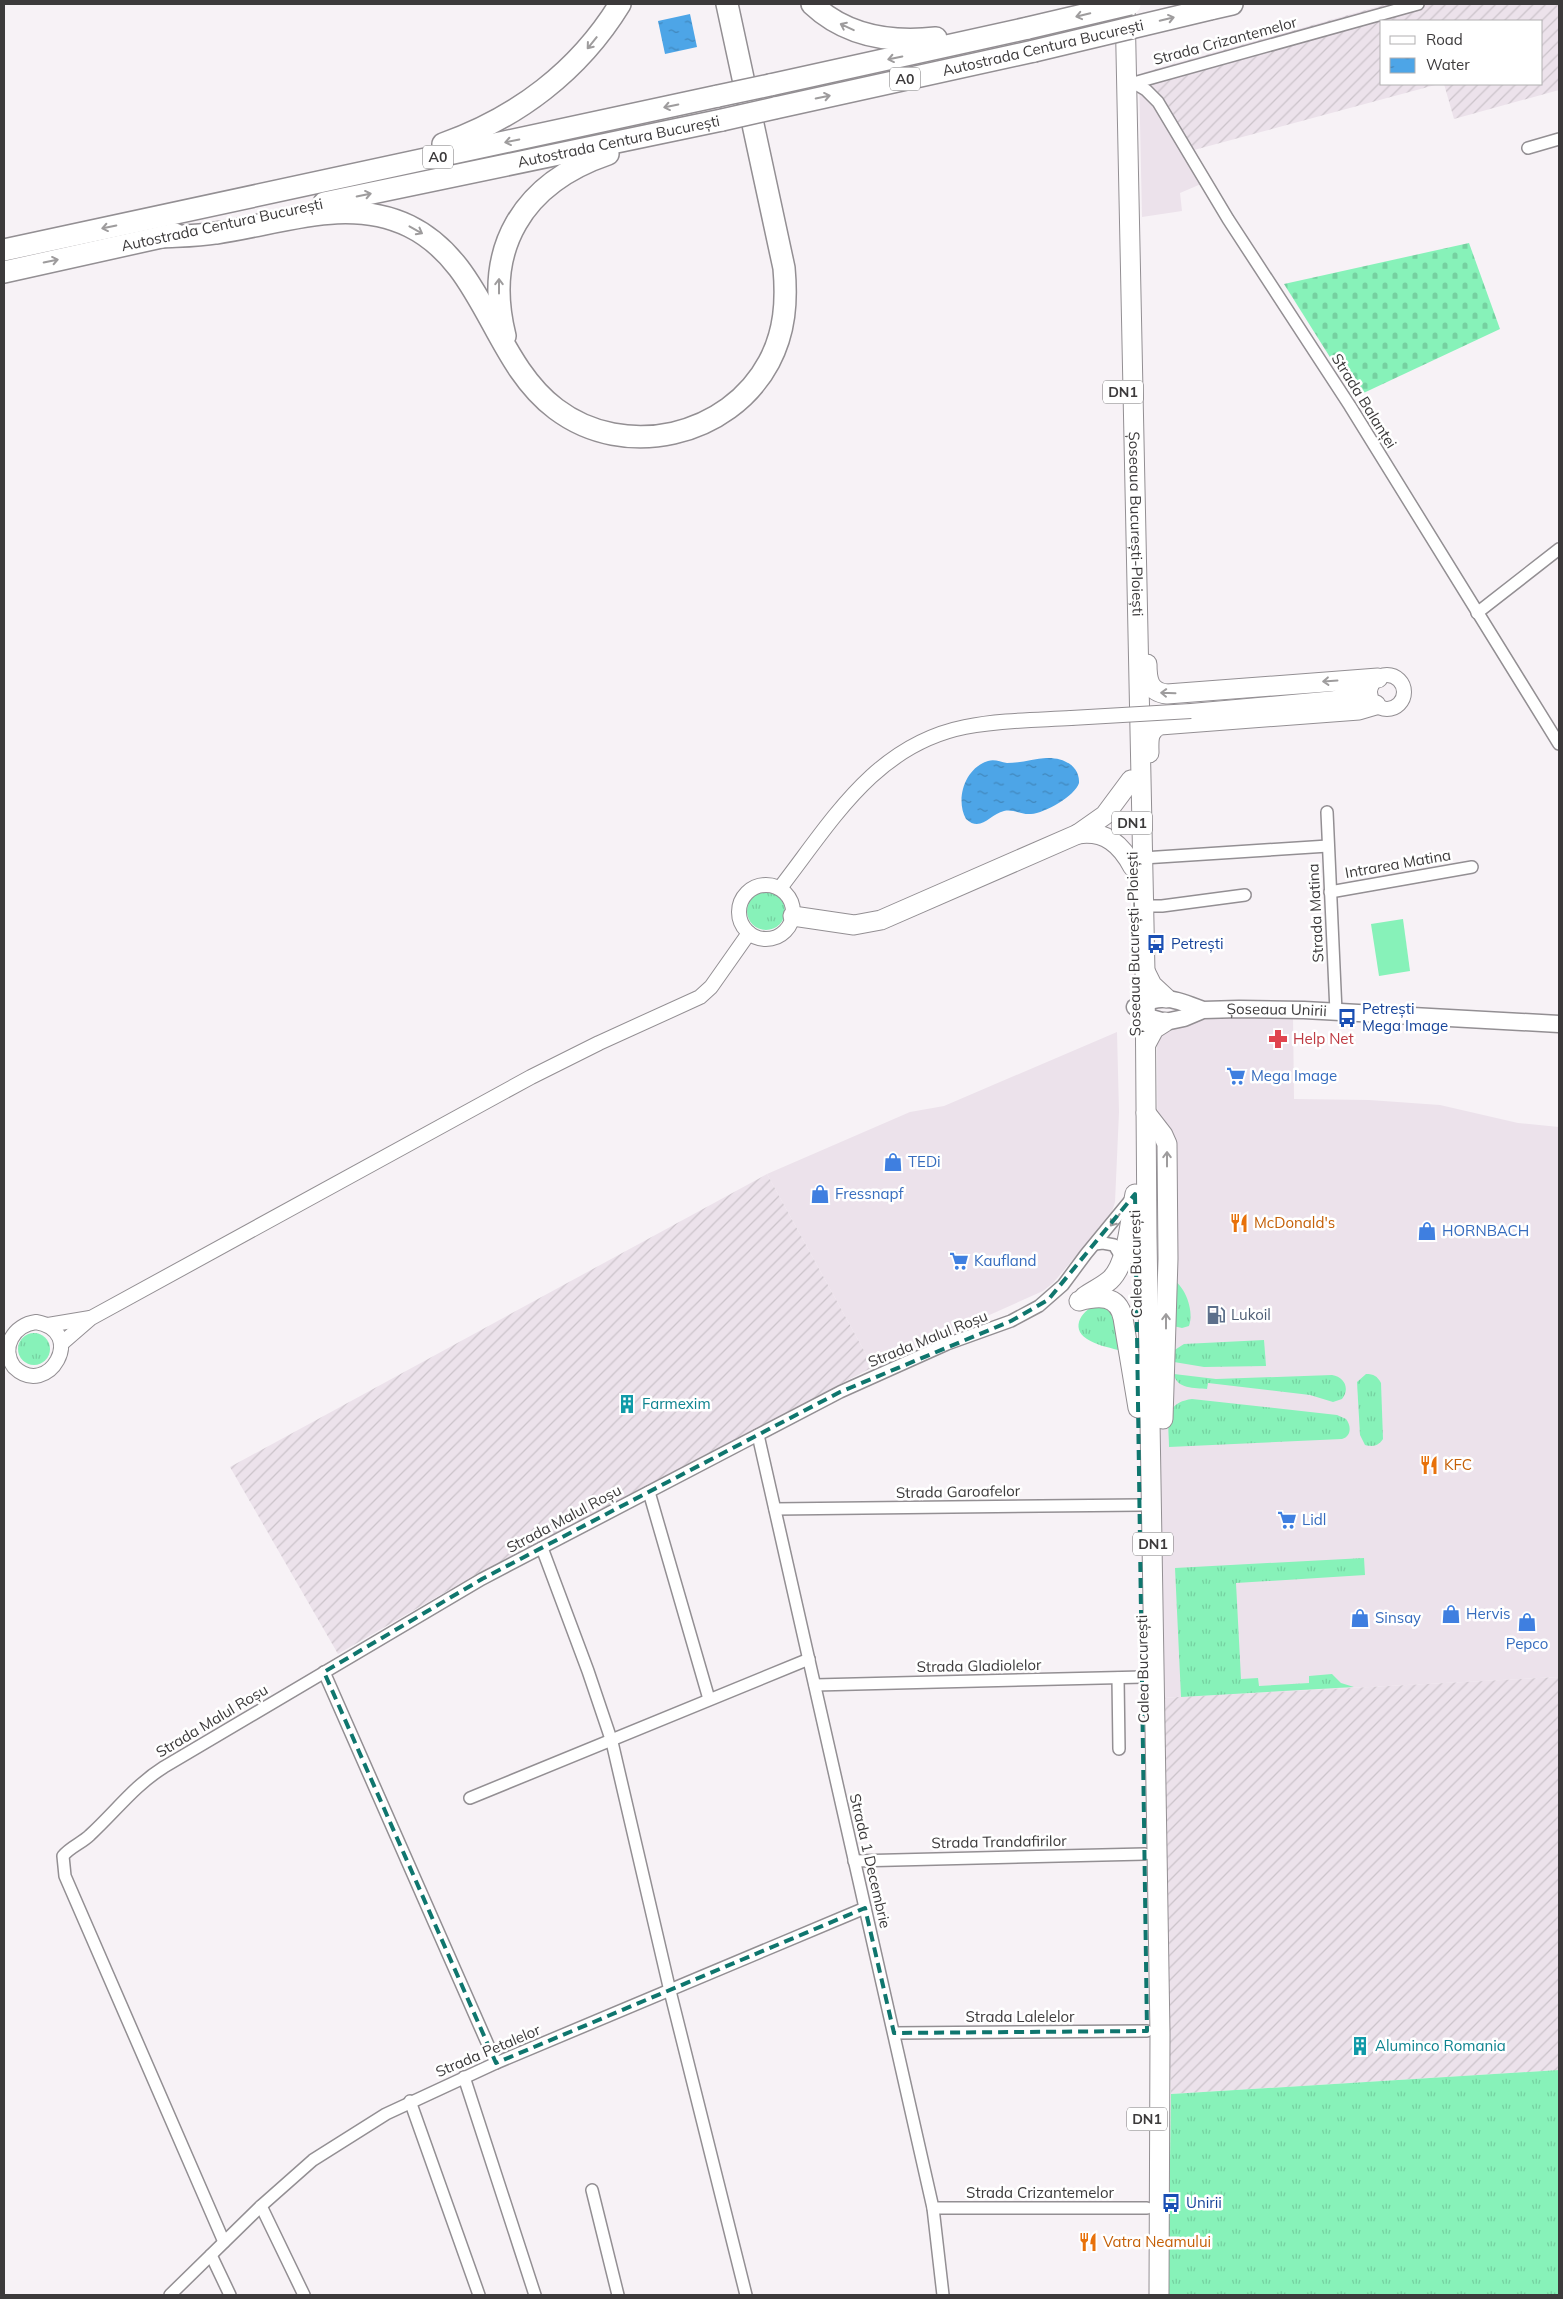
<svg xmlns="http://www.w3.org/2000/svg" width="1563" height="2299" viewBox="0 0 1563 2299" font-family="Mulish,sans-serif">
	<defs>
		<pattern id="industrial-furrows" width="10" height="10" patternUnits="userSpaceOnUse" patternTransform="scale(1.25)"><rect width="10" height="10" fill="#ece2eb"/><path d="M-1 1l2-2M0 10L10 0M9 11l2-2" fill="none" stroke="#cbc3ca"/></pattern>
		<pattern id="grass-tufts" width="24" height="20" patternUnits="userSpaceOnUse" patternTransform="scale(1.25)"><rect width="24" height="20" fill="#87f2b9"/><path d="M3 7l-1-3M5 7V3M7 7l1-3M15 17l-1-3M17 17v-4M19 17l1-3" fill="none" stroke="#75d0a0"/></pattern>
		<pattern id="cemetery-stones" width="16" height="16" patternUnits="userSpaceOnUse" patternTransform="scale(1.25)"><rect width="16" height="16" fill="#87f2b9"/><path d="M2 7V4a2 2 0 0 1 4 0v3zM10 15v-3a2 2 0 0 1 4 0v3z" fill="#75d0a0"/></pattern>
		<pattern id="water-ripples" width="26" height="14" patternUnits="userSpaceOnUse" patternTransform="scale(1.25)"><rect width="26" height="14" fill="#4da5e7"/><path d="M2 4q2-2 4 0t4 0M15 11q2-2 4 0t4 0" fill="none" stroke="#4187bc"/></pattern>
	</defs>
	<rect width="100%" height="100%" fill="#f7f2f6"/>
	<g fill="#ece2eb">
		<path d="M1145,72L1194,150L1182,154L1201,184L1180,193L1182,211L1142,217L1139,75Z"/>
		<path d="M1210,1016H1293L1294,1099L1369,1100L1440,1105L1518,1123L1559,1127V1677L1160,1698L1157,1037L1171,1028Z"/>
		<path d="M1117,1032L1119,1112L1115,1202L1111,1215L1053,1283L1043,1291L873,1367L767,1174L910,1112L944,1106Z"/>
	</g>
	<g fill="url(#industrial-furrows)">
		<path d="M1387,4H1559V90L1454,119L1444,84H1542V21H1382V84H1439L1194,150L1145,72Z"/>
		<path d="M767,1174L873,1367L475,1575L338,1654L230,1467Z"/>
		<path d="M1559,1677V2070L1171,2094L1160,1698Z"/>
	</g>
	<g fill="url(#grass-tufts)">
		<circle cx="766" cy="911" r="19"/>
		<path d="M1175,1281C1187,1290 1194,1313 1189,1326L1182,1328L1173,1326L1176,1314Z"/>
		<path d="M1098,1305L1108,1308L1117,1320L1118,1350C1107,1347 1096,1345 1087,1339C1069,1328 1083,1308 1098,1305Z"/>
		<circle cx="34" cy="1349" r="16"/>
		<path d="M1264,1340L1266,1366L1204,1367L1174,1362L1173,1351L1184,1344Z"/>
		<path d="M1174,1374L1216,1379L1332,1375C1345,1377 1350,1389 1342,1399L1333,1402L1310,1395L1208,1383L1207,1389C1195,1388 1176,1389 1174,1374Z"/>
		<path d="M1366,1374C1374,1374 1377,1376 1381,1383L1383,1439C1378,1446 1374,1447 1365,1445L1360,1435L1357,1382Z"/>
		<path d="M1192,1399L1337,1415L1346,1419C1351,1425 1352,1436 1342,1439L1169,1447C1169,1424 1162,1403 1192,1399Z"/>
		<path d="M1364,1558L1365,1575L1236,1583L1241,1679L1258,1678L1259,1686L1309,1683V1676L1332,1674L1341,1683L1354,1687L1181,1697L1175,1568Z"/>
		<path d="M1559,2070V2295H1168L1171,2094Z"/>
	</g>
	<path fill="url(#cemetery-stones)" d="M1469,243L1500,329L1355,397L1284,284Z"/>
	<path fill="#87f2b9" d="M1403,919L1410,971L1379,976L1371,924Z"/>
	<g fill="url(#water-ripples)">
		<path d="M690,14L697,47L665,54L658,21Z"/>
		<path d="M1046,758C1062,757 1080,765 1079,783C1075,796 1045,813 1031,814C1022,815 1014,809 1004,811C990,814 981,833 966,819C955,799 965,768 988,761C995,759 1000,762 1007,763C1020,763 1034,759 1046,758Z"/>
	</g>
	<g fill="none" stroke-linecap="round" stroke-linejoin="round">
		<g stroke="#938f93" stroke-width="14">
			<g id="minor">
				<path d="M1134,83L1146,90L1158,102L1228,219L1350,406L1559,744"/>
				<path d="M1130,84L1418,4"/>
				<path d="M1528,148L1559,139"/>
				<path d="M1477,613L1559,549"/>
				<path d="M1327,812L1336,1012"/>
				<path d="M1143,858L1328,846"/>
				<path d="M1330,892L1472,867"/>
				<path d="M1144,906H1162L1245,895"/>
				<path d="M1095,1244L1103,1243L1114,1245L1122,1258"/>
				<path d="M758,1435L933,2208L943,2295"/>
				<path d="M649,1492L709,1699"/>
				<path d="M775,1509L1141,1505"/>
				<path d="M542,1548L588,1671L612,1742L670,1991L746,2295"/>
				<path d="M324,1672L496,2063"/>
				<path d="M1118,1678L1119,1749"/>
				<path d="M815,1685L1143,1677"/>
				<path d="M470,1798L809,1659"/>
				<path d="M854,1861L1145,1854"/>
				<path d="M894,2033L1147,2031"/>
				<path d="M464,2077L535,2295"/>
				<path d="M410,2101L479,2295"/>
				<path d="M592,2190L618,2295"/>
				<path d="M261,2206L304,2295"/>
				<path d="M933,2208H1147"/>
				<path d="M224,2242L65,1876L63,1856C70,1847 82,1843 90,1835C116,1811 134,1786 164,1767L482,1579L840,1392L947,1344L1011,1321L1039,1306L1063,1285L1086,1254L1132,1198"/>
				<path d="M211,2255L230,2295"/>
				<path d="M170,2295L261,2206L313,2160L386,2114L496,2063L865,1908"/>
			</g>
		</g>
		<g stroke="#938f93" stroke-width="16">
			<g id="tertiary">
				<circle cx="1387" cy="692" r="17"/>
				<path d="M1336,698L1345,692L1372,685"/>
				<path d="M1191,711L1336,698L1347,701L1371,699"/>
				<circle cx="766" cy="912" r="27"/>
				<path d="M780,888C832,821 875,745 965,727C1000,720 1036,720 1071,718"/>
				<path d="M36,1322C88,1331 48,1400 14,1367C0,1347 14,1325 36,1322Z"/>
				<path d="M48,1325L90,1318"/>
				<path d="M61,1344L91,1318L531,1077L599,1043L700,997L711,987L749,933"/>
			</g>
		</g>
		<g stroke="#938f93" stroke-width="19">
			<g id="secondary">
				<path id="s1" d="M1203,1010C1176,999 1162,993 1135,1007L1151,1018L1165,1022L1184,1018L1203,1010L1239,1009L1304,1010L1559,1024"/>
			</g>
		</g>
		<g stroke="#938f93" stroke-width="21">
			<g id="trunk">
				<path id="s2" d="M1125,4L1145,972L1147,1237L1160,2034L1159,2295"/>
				<path d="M1147,664C1147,680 1149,692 1167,694L1378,678"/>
				<path d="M1149,753C1149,741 1147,731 1160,725L1359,710L1376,705"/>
				<path d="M1078,834C1105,830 1121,844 1133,867"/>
				<path d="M793,916L854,925L881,920L1078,834L1105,815L1131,780"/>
				<path d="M1146,973L1152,985L1166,998"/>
				<path d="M1146,1044L1154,1029L1165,1022"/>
				<path d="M1146,1113L1163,1135L1167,1144L1168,1259L1163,1419"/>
				<path d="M1084,1297C1092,1291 1102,1287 1110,1280C1128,1264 1130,1218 1135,1194"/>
				<path d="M1079,1301C1098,1296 1118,1294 1123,1318L1138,1408"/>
			</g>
		</g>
		<g stroke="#938f93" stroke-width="24">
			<g id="motorway">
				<path d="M812,4C846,36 891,43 936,38"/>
				<path d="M1210,9L1232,4"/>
				<path d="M770,85L1028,28"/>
				<path d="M775,108L1034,51"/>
				<path d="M443,144C517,118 579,71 620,4"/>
				<path id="s3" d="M324,203L722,120"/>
				<path d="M162,237C180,236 199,236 216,233C280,224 347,196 409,226C485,263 492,361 556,409C625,461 729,437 769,362C785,332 787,301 784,268L727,4"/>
				<path d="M4,250L718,96"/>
				<path d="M4,272L175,234"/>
				<path d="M505,336C483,248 523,183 608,154"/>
			</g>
		</g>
		<use href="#minor" stroke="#fff" stroke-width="11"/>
		<use href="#tertiary" stroke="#fff" stroke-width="14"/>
		<use href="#secondary" stroke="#fff" stroke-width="16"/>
		<use href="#trunk" stroke="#fff" stroke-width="19"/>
		<use href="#motorway" stroke="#fff" stroke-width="21"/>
		<g stroke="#938f93" stroke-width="16" stroke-linecap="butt">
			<path id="tertiary-bridge" d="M1071,718L1191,711"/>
		</g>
		<g stroke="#938f93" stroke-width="24" stroke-linecap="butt">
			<g id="motorway-bridge">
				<path d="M1028,28L1130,4"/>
				<path d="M1034,51L1210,9"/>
				<path d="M718,96L770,85"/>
				<path d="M722,120L775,108"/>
			</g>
		</g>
		<use href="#tertiary-bridge" stroke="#fff" stroke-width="14"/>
		<use href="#motorway-bridge" stroke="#fff" stroke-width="21"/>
	</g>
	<defs><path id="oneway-shaft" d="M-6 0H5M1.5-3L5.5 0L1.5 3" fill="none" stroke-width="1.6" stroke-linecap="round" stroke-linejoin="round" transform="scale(1.25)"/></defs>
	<g stroke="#9e9c9d">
		<use href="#oneway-shaft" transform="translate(1083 15) rotate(166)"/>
		<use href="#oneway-shaft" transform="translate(1167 19) rotate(-13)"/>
		<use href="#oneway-shaft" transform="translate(847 27) rotate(-155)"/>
		<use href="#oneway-shaft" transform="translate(592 43) rotate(129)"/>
		<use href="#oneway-shaft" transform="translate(895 58) rotate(168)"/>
		<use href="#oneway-shaft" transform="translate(823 97) rotate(-12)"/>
		<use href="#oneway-shaft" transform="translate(671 106) rotate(168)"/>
		<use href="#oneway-shaft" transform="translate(512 141) rotate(168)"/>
		<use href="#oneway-shaft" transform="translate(364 195) rotate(-12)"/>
		<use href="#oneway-shaft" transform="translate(109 227) rotate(168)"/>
		<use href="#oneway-shaft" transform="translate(416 230) rotate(29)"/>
		<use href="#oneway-shaft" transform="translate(51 261) rotate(-12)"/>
		<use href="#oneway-shaft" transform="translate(499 286) rotate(-90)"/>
		<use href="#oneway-shaft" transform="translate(1330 681) rotate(176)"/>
		<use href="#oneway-shaft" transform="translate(1168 693) rotate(-178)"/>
		<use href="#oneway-shaft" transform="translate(1167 1159) rotate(-90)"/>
		<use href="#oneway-shaft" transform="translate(1115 1220) rotate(128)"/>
		<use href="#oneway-shaft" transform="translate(1166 1321) rotate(-90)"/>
	</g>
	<path fill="none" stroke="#0f766e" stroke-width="4" stroke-dasharray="10 6" stroke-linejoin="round" d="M1135,1194L1147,2031L894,2033L865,1908L496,2063L324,1672L482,1579L840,1392L1011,1321L1048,1300Z"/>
	<defs>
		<g id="bus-bare" transform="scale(1.5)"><path d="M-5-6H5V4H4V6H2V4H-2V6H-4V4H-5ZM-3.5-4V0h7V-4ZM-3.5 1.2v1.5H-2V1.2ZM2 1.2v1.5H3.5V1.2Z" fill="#1a4fb4" stroke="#fff" stroke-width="2.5" paint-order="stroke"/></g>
		<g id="pharmacy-bare" transform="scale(1.5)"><path d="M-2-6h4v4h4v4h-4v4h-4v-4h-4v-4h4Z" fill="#e0444e" stroke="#fff" stroke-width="2.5" paint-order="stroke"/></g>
		<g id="supermarket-bare" transform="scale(1.5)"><path d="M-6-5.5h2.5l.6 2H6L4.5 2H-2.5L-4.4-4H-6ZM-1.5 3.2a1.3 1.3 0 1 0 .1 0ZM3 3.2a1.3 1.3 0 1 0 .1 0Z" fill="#3f7fe0" stroke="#fff" stroke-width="2.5" paint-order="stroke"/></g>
		<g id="shop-bare" transform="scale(1.5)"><path d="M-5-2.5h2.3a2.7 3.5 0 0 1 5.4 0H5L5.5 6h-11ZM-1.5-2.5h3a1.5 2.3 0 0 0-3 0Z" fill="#3f7fe0" stroke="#fff" stroke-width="2.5" paint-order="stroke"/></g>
		<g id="restaurant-bare" transform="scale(1.5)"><path d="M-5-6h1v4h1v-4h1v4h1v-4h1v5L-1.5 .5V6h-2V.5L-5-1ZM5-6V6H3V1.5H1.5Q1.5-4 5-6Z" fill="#e8710a" stroke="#fff" stroke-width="2.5" paint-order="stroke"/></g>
		<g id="fuel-bare" transform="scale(1.5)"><path d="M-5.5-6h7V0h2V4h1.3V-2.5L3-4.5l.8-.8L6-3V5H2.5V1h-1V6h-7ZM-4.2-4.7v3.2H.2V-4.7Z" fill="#5c6f8a" stroke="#fff" stroke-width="2.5" paint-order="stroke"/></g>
		<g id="building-bare" transform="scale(1.5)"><path d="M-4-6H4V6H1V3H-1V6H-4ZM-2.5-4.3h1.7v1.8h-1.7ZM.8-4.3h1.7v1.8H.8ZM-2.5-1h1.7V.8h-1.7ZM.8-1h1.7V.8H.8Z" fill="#0f9aa8" stroke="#fff" stroke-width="2.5" paint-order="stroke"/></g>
	</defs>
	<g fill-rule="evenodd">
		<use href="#bus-bare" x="1156" y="944"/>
		<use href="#bus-bare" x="1347" y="1018"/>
		<use href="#pharmacy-bare" x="1278" y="1039"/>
		<use href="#supermarket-bare" x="1236" y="1076"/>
		<use href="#shop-bare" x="893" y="1162"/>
		<use href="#shop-bare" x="820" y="1194"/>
		<use href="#restaurant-bare" x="1239" y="1223"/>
		<use href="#shop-bare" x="1427" y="1231"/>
		<use href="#supermarket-bare" x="959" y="1261"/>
		<use href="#fuel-bare" x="1216" y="1315"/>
		<use href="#building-bare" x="627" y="1404"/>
		<use href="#restaurant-bare" x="1429" y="1465"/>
		<use href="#supermarket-bare" x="1287" y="1520"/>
		<use href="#shop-bare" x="1451" y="1614"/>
		<use href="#shop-bare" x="1360" y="1618"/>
		<use href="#shop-bare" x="1527" y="1622"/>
		<use href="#building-bare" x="1360" y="2046"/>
		<use href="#bus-bare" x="1171" y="2203"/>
		<use href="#restaurant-bare" x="1088" y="2242"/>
	</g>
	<g text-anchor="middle" stroke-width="5" stroke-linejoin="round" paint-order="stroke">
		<g fill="#fff" stroke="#767576" stroke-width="1">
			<rect x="890" y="67.5" width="30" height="23" rx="4"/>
			<rect x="423" y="145.5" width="30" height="23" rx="4"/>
			<rect x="1103" y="380.5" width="40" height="23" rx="4"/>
			<rect x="1112" y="811.5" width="40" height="23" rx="4"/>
			<rect x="1133" y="1532.5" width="40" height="23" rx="4"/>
			<rect x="1127" y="2107.5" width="40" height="23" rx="4"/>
		</g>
		<g font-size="14" font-weight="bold" fill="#3c3a3b">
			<text x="905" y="84">A0</text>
			<text x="438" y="162">A0</text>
			<text x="1123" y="397">DN1</text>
			<text x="1132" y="828">DN1</text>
			<text x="1153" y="1549">DN1</text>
			<text x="1147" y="2124">DN1</text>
		</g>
		<g font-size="15" fill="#3c3a3b" stroke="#fff">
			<text transform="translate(1225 41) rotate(-15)" y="5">Strada Crizantemelor</text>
			<text transform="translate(1043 48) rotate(-13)" y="5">Autostrada Centura București</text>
			<text dy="5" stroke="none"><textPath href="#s3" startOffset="301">Autostrada Centura București</textPath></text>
			<text transform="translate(222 225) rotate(-12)" y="5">Autostrada Centura București</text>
			<text transform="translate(1364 401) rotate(58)" y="5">Strada Balanței</text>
			<text dy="5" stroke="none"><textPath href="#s2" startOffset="520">Șoseaua București-Ploiești</textPath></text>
			<text transform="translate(1398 864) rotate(-10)" y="5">Intrarea Matina</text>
			<text transform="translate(1316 913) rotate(-93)" y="5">Strada Matina</text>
			<text transform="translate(1134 944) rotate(-91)" y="5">Șoseaua București-Ploiești</text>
			<text dy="5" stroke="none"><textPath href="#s1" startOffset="219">Șoseaua Unirii</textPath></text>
			<text transform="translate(1136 1264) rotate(-91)" y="5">Calea București</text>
			<text transform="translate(928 1339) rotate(-22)" y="5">Strada Malul Roșu</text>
			<text transform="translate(958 1492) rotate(-1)" y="5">Strada Garoafelor</text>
			<text transform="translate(564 1519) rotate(-28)" y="5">Strada Malul Roșu</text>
			<text transform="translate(979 1666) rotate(-1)" y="5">Strada Gladiolelor</text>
			<text transform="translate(1143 1669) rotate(-91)" y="5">Calea București</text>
			<text transform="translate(212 1721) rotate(-31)" y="5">Strada Malul Roșu</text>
			<text transform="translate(999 1842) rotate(-1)" y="5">Strada Trandafirilor</text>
			<text transform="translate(870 1861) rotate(77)" y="5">Strada 1 Decembrie</text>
			<text x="1020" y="2022">Strada Lalelelor</text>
			<text transform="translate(488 2051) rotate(-23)" y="5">Strada Petalelor</text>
			<text x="1040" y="2198">Strada Crizantemelor</text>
		</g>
		<g font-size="15" fill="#164399" stroke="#fff" text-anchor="start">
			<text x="1171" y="949">Petrești</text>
			<text x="1362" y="1014">Petrești<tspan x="1362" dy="17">Mega Image</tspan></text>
			<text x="1186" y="2208">Unirii</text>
		</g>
		<g font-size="15" fill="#be3a42" stroke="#fff" text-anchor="start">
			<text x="1293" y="1044">Help Net</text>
		</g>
		<g font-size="15" fill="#366cbe" stroke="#fff" text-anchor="start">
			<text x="1251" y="1081">Mega Image</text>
			<text x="908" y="1167">TEDi</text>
			<text x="835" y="1199">Fressnapf</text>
			<text x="1442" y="1236">HORNBACH</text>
			<text x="974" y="1266">Kaufland</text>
			<text x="1302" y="1525">Lidl</text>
			<text x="1466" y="1619">Hervis</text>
			<text x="1375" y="1623">Sinsay</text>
			<text x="1527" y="1649" text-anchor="middle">Pepco</text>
		</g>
		<g font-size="15" fill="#c56008" stroke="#fff" text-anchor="start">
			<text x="1254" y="1228">McDonald's</text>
			<text x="1444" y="1470">KFC</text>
			<text x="1103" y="2247">Vatra Neamului</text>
		</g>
		<g font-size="15" fill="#4e5e75" stroke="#fff" text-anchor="start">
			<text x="1231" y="1320">Lukoil</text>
		</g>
		<g font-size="15" fill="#0d838f" stroke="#fff" text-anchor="start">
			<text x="642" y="1409">Farmexim</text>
			<text x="1375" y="2051">Aluminco Romania</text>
		</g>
	</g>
	<rect width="1563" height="2299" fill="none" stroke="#3c3a3b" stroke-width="10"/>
	<rect x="1380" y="20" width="162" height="65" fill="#ffffff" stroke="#b1b0b1"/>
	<rect x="1390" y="36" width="25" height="8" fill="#ffffff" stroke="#b1b0b1"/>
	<text x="1426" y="45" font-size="15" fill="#3c3a3b">Road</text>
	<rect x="1390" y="58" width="25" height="15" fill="url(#water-ripples)" stroke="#b1b0b1"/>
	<text x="1426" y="70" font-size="15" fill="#3c3a3b">Water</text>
</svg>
